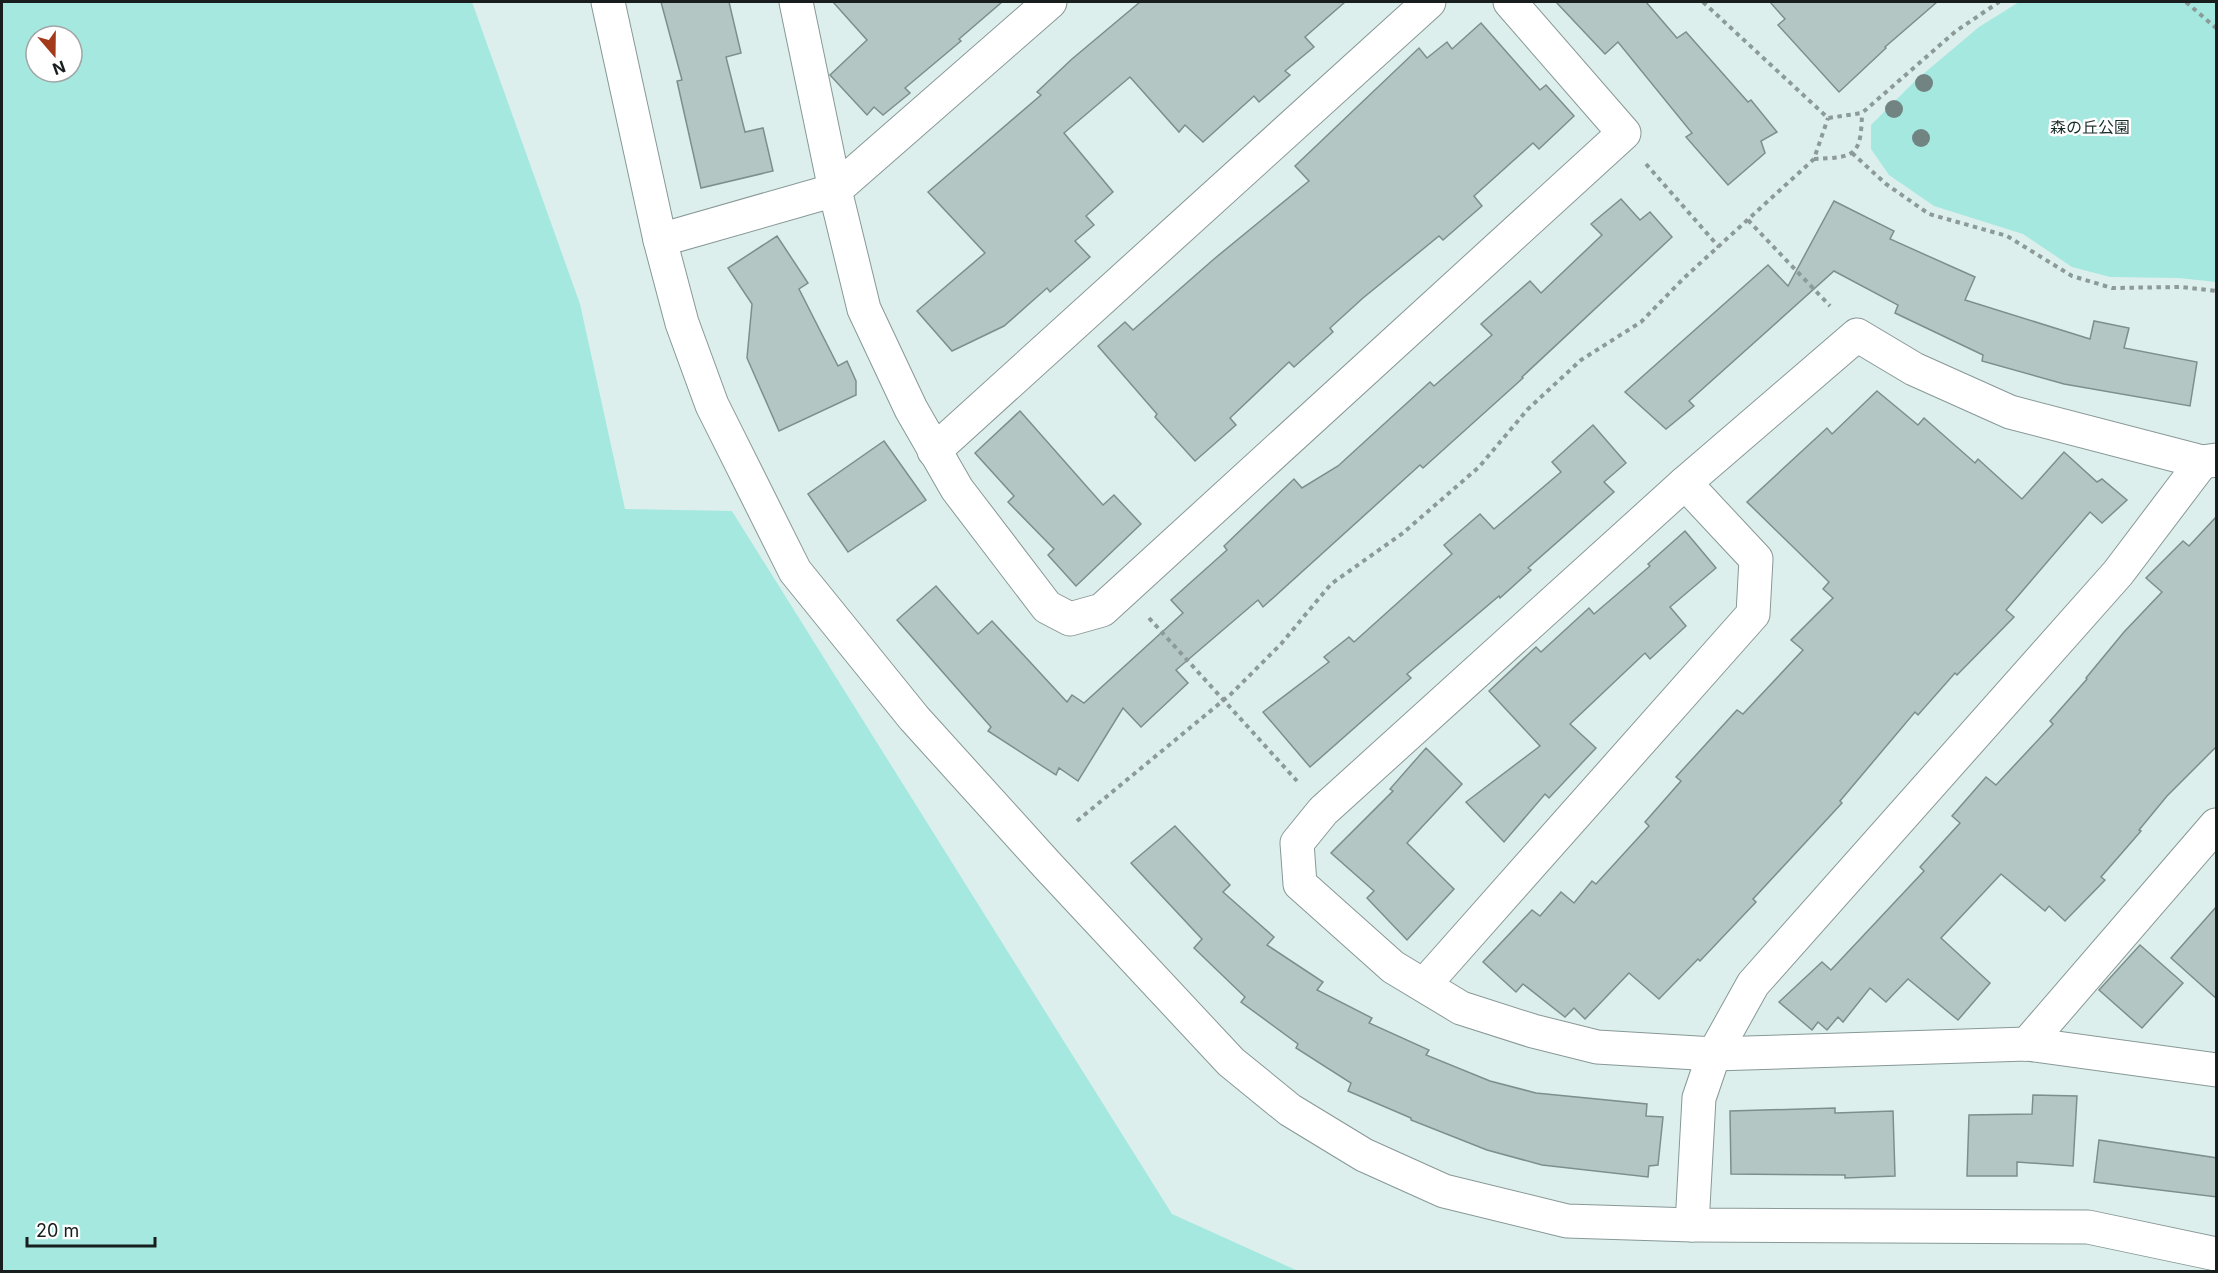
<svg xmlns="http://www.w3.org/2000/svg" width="2218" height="1273" viewBox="0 0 2218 1273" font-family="Inter,'Noto Sans JP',sans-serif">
	<rect width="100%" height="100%" fill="#ddefec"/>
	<g fill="#a4e8e0" fill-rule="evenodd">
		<path d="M2,2H472L580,304L625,509L732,511L1172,1214L1298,1271H2ZM36,36H72V72H36Z"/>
		<path d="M2019,2H2216V282L2179,278L2110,277L2072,267L2023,234L1934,206L1889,175L1871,149V125L1916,80L1979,27Z"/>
	</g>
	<g fill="#b4c6c3" stroke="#7e8e8c" stroke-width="1.5">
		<path d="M661,2H729L741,53L726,57L745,132L763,128L773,171L701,188L677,81L682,80Z"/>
		<path d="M833,2H1002L959,39L961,41L905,88L910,93L883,115L874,107L867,115L830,75L867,40Z"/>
		<path d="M1140,2H1345L1305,37L1314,47L1285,71L1290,75L1259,102L1254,96L1203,142L1185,125L1179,132L1130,77L1064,133L1113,192L1086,216L1094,225L1075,241L1090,257L1050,292L1047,288L1004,326L952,351L917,311L985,253L928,192L1041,95L1037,92L1072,59Z"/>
		<path d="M1556,2H1646L1677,38L1686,32L1748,102L1751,100L1777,132L1761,141L1765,153L1728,185L1686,137L1692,133L1618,42L1605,54Z"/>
		<path d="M1770,2H1937L1885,47L1886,48L1839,92L1778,25L1785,19Z"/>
		<path d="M1481,23L1540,90L1546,85L1574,116L1539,149L1533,143L1474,196L1482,206L1443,240L1439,236L1363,298L1330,328L1333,332L1294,367L1289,362L1230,418L1236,425L1195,461L1155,417L1157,414L1098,346L1125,322L1133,330L1214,259L1309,181L1295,166L1419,48L1427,58L1447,42L1452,49Z"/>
		<path d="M1621,199L1640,220L1650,212L1672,237L1522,377L1523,378L1423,468L1420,465L1263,607L1258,600L1176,670L1188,683L1141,727L1123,708L1078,781L1059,768L1056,775L988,731L991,727L897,620L936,586L978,634L992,621L1067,702L1072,695L1084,703L1183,613L1171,600L1227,550L1224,546L1294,479L1302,488L1338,466L1430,382L1434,386L1492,335L1481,324L1530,281L1541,293L1602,235L1591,224Z"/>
		<path d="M1834,201L1894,231L1890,239L1975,277L1965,300L2090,339L2094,321L2129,328L2124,348L2197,362L2190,406L2064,384L1982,361L1983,355L1895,313L1898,305L1834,271L1689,401L1694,406L1666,429L1625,392L1768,265L1788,286Z"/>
		<path d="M777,236L808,283L799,289L838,366L847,361L856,381V395L779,431L747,358L752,304L728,268Z"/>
		<path d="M1877,391L1918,425L1924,418L1975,463L1978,459L2022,499L2064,452L2097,482L2102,479L2127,500L2102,523L2090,512L2006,610L2014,617L1957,675L1955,673L1918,715L1915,712L1840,801L1842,803L1753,899L1756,902L1700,961L1698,959L1659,999L1629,973L1585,1019L1574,1008L1565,1017L1523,984L1516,992L1483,962L1532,910L1540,916L1561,892L1574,903L1592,881L1596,884L1649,826L1645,822L1681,781L1676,777L1737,710L1743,714L1803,650L1791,640L1833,598L1823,589L1829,582L1747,502L1827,428L1832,434Z"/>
		<path d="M1020,411L1103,505L1114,495L1141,524L1076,586L1048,555L1054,549L1008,502L1014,496L975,453Z"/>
		<path d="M1593,425L1626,463L1604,482L1614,492L1528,568L1531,570L1500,598L1499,596L1407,674L1411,678L1310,767L1263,712L1329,662L1324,657L1349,637L1354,642L1452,554L1444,545L1480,514L1494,529L1561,472L1552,462Z"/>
		<path d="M884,441L926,500L848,552L808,494Z"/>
		<path d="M2217,516V746L2167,796L2139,830L2141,831L2101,877L2105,880L2065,921L2049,906L2045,911L2001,874L1941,938L1990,983L1958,1020L1908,979L1886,1002L1870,988L1843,1022L1838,1017L1827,1030L1818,1022L1812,1030L1779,1002L1822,962L1831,970L1924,871L1920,867L1960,823L1952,816L1986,777L1996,785L2053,724L2050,721L2087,679L2086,678L2124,632L2162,592L2146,578L2183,541L2189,546Z"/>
		<path d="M1685,531L1716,568L1670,607L1686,626L1650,659L1645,653L1570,724L1596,748L1549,798L1545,794L1504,842L1466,802L1540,746L1489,691L1536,647L1541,652L1589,608L1594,614L1650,566L1648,564Z"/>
		<path d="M1426,748L1462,784L1407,843L1454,889L1407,940L1367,898L1374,891L1331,853L1393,791L1390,789Z"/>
		<path d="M1175,826L1230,885L1223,892L1274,937L1267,945L1323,982L1317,990L1372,1018L1369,1023L1429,1050L1426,1055L1490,1081L1536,1093L1647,1104L1646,1116L1663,1117L1658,1165L1649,1166L1648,1177L1542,1165L1487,1150L1411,1120V1118L1348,1091L1351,1083L1296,1048L1298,1044L1241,1002L1245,997L1194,948L1202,939L1131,863Z"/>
		<path d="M2217,906V999L2171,958Z"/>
		<path d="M2140,945L2183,983L2142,1028L2099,990Z"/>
		<path d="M2033,1095L2077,1096L2073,1166L2017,1162V1176H1967L1969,1115L2032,1114Z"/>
		<path d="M1835,1108V1113L1893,1111L1895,1176L1845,1178V1175L1731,1174L1730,1111Z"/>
		<path d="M2099,1140L2217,1158V1197L2094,1182Z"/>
	</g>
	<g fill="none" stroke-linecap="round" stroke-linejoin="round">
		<g stroke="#879896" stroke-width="35">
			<g id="minor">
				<path d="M796,2L835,190L864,309L911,409L957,489L1047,607L1070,619L1102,610L1624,133L1510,2"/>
				<path d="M660,240L835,190L1050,2"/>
				<path d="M934,451L1429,2"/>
				<path d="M2216,460L2202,462L2010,412L1914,369L1857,335L1685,483L1323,811L1297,843L1300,884L1393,967L1461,1008L1533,1031L1597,1047L1714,1054L2027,1044L2216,1070"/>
				<path d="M1424,985L1753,614L1756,559L1685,483"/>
				<path d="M2027,1044L2216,825"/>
				<path d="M1692,1225L1699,1098L1714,1054L1753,984L2118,573L2202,462"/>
			</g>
		</g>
		<g stroke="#879896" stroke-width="35">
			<path id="tertiary" d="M608,2L660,240L682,323L712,405L795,571L914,718L1048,866L1231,1062L1290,1110L1364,1155L1444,1191L1567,1221L1692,1225L2088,1227L2216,1254"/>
		</g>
		<g stroke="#8c9a98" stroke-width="4" stroke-dasharray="4.5 4.5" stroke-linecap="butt">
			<path d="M1703,2L1828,118L1862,113L1956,31L1999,2"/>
			<path d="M2186,2L2216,28"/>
			<path d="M1852,153L1886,184L1929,214L2007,236L2072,276L2112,288L2182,287L2216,291"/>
			<path d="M1814,159C1855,157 1861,157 1862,113"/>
			<path d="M1646,164L1719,247"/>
			<path d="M1748,220L1830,306"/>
			<path d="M1149,618L1297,781"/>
			<path d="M1077,821L1231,694L1281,644L1331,584L1403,533L1479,467L1528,409L1581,360L1641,322L1684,278L1814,159L1828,118"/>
		</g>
		<use href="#minor" stroke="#fff" stroke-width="33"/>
		<use href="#tertiary" stroke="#fff" stroke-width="33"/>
	</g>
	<g fill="#718482">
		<circle cx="1924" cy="83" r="9"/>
		<circle cx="1894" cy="109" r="9"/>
		<circle cx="1921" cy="138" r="9"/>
	</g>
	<g text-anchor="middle" stroke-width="5" stroke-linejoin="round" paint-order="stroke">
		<g font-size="16" fill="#192d2b" stroke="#fff">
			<text x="2090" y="133">森の丘公園</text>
		</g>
	</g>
	<rect width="2218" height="1273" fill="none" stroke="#171e1d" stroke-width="6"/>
	<g transform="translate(54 54) rotate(160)"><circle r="28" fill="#ffffff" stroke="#a2a5a5" stroke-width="1.5"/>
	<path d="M0-4.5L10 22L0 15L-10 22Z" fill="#a33b1b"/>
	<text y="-9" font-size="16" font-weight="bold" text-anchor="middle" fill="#171e1d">N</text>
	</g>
	<path d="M27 1237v9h128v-9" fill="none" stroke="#171e1d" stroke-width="3"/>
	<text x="36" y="1237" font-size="18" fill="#171e1d" stroke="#ffffff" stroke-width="4.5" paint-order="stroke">20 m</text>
</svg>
